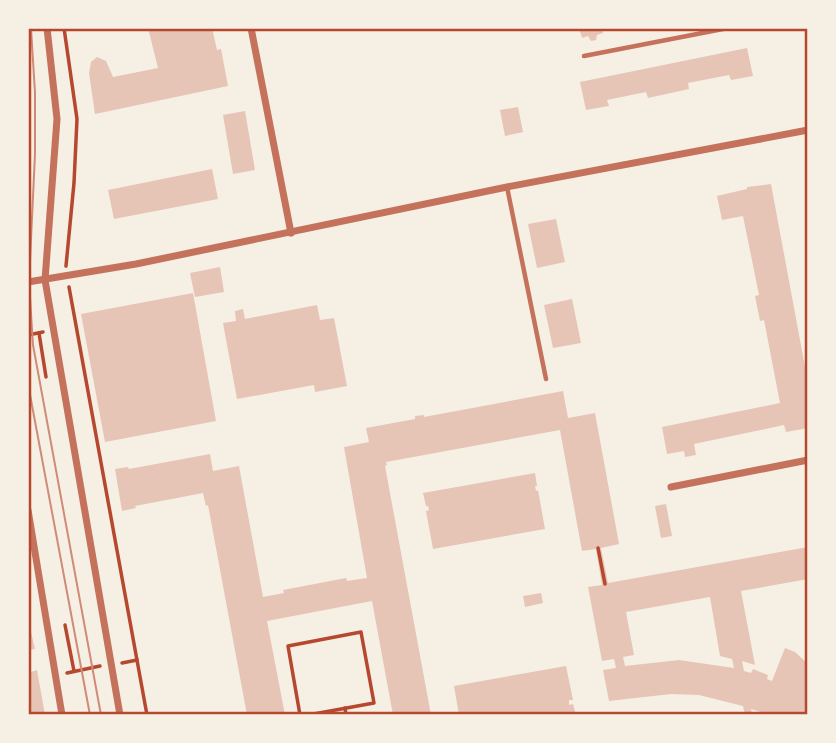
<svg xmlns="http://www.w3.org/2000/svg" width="836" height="743" viewBox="0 0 836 743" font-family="Commissioner,sans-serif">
	<rect width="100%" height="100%" fill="#f6efe4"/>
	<g fill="#e6c5b7" fill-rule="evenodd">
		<path d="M148,28H212L217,50L221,49L228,86L95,114L89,73L91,62L97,57L106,61L113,77L158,68Z"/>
		<path d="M579,28H602L603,33L597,35L596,40L591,41L588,36L582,38Z"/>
		<path d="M747,48L753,76L731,80L729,75L688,83L689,89L648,98L646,92L607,100L609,106L586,110L580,82Z"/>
		<path d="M518,107L523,132L505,136L500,110Z"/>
		<path d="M245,111L255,170L233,174L223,115Z"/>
		<path d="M212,169L218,199L114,219L108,190Z"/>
		<path d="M771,184L808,383V428L786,432L784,425L694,444L696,455L685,457L684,451L667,454L662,427L780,403L764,320L760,321L755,296L759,295L743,216L722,220L717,196L747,189V187Z"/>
		<path d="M556,219L565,262L537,268L528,224Z"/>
		<path d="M220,267L224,292L195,297L190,273Z"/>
		<path d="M193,293L216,421L105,442L81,314Z"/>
		<path d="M572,299L581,343L553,348L544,305Z"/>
		<path d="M317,305L320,320L334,318L347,386L315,392L314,385L237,399L223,323L236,321L235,311L243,309L245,319Z"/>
		<path d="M563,391L568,418L595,413L619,544L601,548L608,583L808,547V579L741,591L755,665L742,661L744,671L751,673L753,669L768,675L767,679L772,681L785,648L795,652L808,664V715H770L751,709L752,715H745L743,706L699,695L671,694L609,701L603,670L616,668L614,659L602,661L588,587L602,585L596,549L582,551L560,430L386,462L387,465L385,466L431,715H393L372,601L267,621L285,715H247L208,505L206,506L203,493L135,506L136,508L122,511L115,469L128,467L129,469L210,454L213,471L239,466L263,597L284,593L283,590L346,578L347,581L367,578L344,447L369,442L366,428L415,419V416L424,415V417ZM710,597L720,656L732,659L734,668L679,660L625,666L623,657L634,655L626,612Z"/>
		<path d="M535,473L537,486H535L536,491L538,490L545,529L433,549L426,511L429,510L428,506H426L423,493Z"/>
		<path d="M666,504L672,536L661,538L655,506Z"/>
		<path d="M541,593L543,603L525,607L523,596Z"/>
		<path d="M28,619L35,649L28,650Z"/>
		<path d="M566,666L573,700H569V705L573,704L576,715H459L454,686Z"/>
		<path d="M37,670L45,715H29L28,673Z"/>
	</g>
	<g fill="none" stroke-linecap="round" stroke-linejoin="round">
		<g stroke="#b5482f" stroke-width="3.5">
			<path d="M64,28L77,119L74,183L66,266"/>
			<path d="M69,287L147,715"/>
			<path d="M39,333L46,377"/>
			<path d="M28,335L43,332"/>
			<path d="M598,548L605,584"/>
			<path d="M65,625L74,671"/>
			<path d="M122,663L137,660"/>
			<path d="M67,673L100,666"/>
			<path d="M345,708L346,715"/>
			<path d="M300,715L288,646L361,632L374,703L308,715"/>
		</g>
		<g stroke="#c5725c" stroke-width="4.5">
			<path d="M584,56L728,28"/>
			<path d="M507,187L546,379"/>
		</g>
		<g stroke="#c5725c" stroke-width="7">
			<path d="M47,28L57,119L45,280L120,715"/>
			<path d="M251,28L291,233"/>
			<path d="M28,282L136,264L507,187L808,130"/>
			<path d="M671,487L808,460"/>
			<path d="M28,510L62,715"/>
		</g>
		<g stroke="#cf8b77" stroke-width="2">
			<path d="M31,28L35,93V154L29,282L33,345L101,715"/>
			<path d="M28,384L90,715"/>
		</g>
	</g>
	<rect width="836" height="743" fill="none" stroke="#f6efe4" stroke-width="60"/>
	<rect x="30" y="30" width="776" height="683" fill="none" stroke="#b5482f" stroke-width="2.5"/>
</svg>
